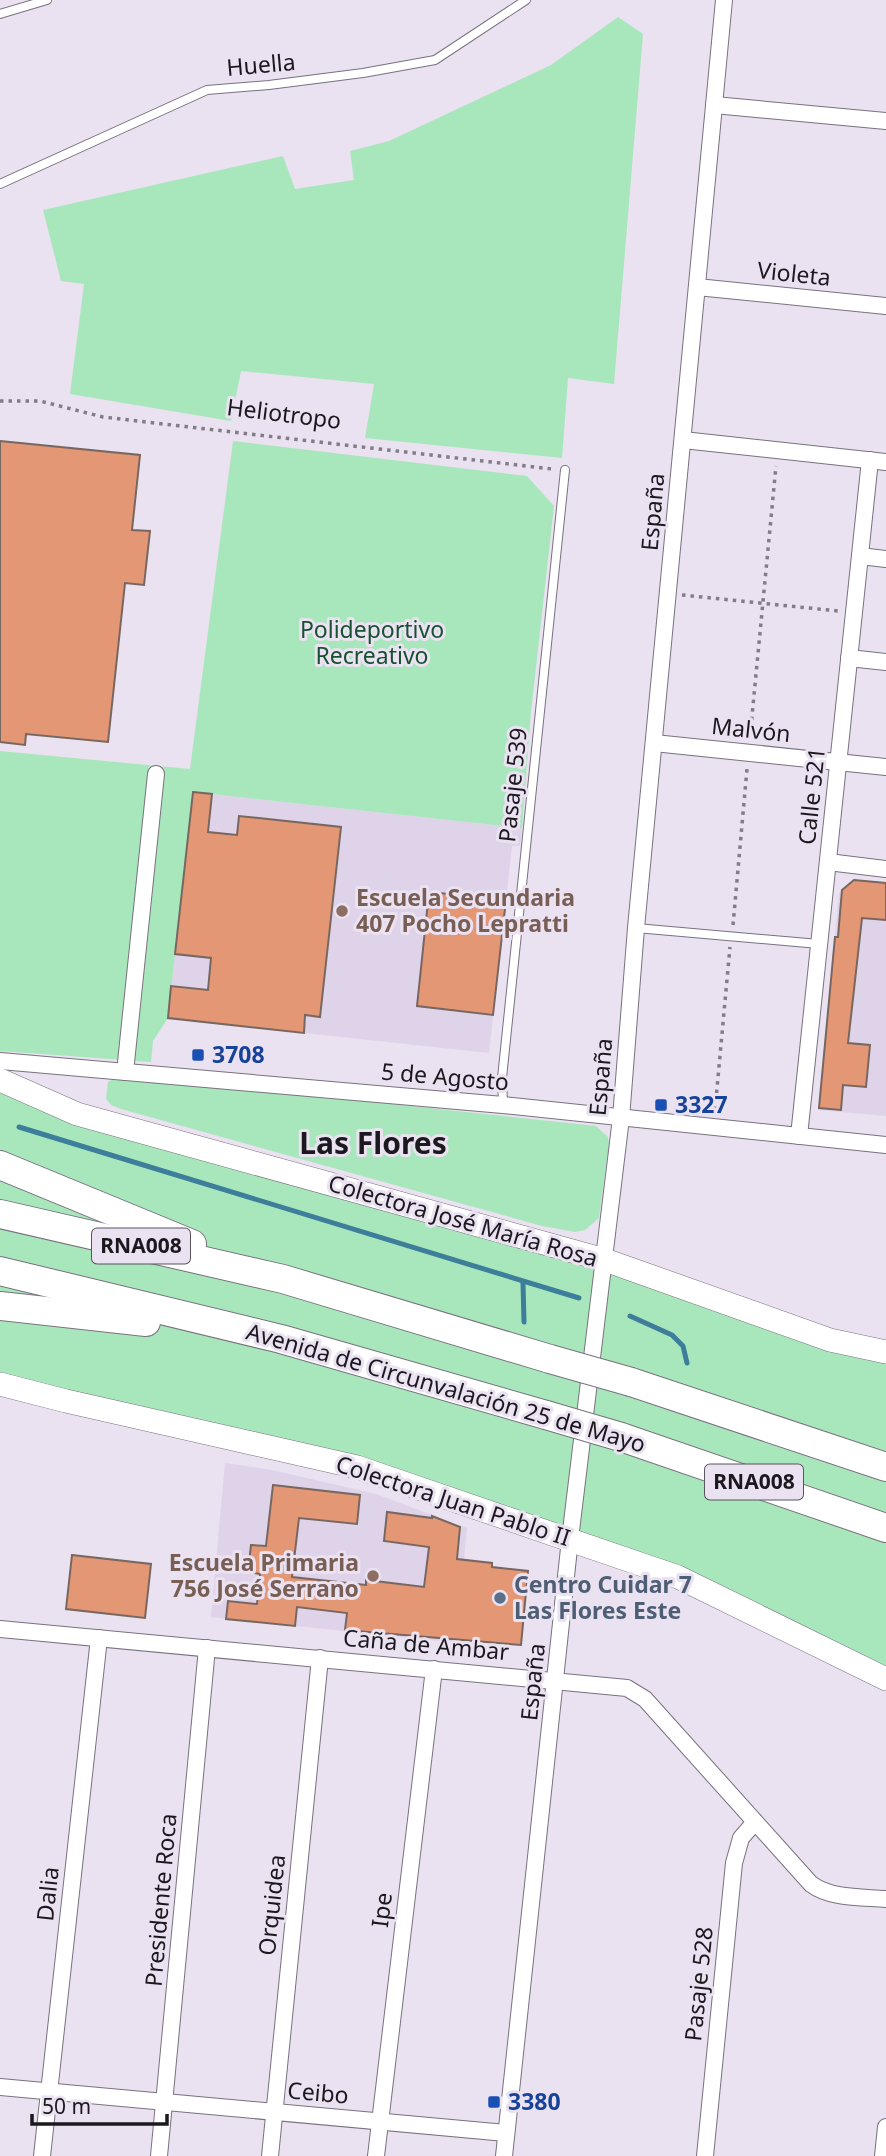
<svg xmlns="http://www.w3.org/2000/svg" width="886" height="2156" viewBox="0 0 886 2156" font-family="'Noto Sans',sans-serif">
	<rect width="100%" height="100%" fill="#eae1f1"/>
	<g fill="#dfd3e9">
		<path d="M193,792L522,828L520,846H512L489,1053L168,1018Z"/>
		<path d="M854,880L886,883V1116L818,1110L839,893Z"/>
		<path d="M225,1463L272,1470L376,1494L467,1528L456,1643L211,1617Z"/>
	</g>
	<g fill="#a8e7bc">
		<path d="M618,17L643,34L614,384L568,378L562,458L365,438L374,384L241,371L231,421L70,394L84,284L61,281L43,210L283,156L295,189L354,180L350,151L389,141L551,65Z"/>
		<path d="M233,441L527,476L554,506L531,712L522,828L193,792L168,1018L153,1041L151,1062L0,1051V751L190,769Z"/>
		<path d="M116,1078L188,1082L596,1126L608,1137L609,1144L599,1218L585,1230L575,1232L542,1226L121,1109L111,1105L106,1099L108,1082Z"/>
		<path d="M0,1080L886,1352V1679L678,1577L357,1467L0,1384Z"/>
	</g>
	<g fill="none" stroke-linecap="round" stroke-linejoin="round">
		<g stroke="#3d7e9b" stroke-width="5">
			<path d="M19,1127L579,1298"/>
			<path d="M523,1283L524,1322"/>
			<path d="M630,1316L672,1335L683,1346L687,1363"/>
		</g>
	</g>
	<g fill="#e49774" stroke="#776760" stroke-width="2">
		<path d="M0,441L140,455L132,530L150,531L144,585L125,583L108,742L26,734L25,745L0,742Z"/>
		<path d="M193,792L212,794L208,832L237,835L239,816L341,827L320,1017L305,1015L304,1033L168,1018L171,986L208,990L211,958L175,954Z"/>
		<path d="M854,880L886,883V920L862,918L848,1043L870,1045L866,1087L843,1085L841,1110L819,1108L835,937H838L842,890Z"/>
		<path d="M429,892L506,900L493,1015L417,1006Z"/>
		<path d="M273,1485L360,1495L357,1524L299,1518L292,1577L366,1585V1580L424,1587L429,1547L384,1541L387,1512L432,1518V1516L460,1527L457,1559L492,1563V1567L528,1571L521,1645L345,1630L347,1613L297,1607L295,1626L226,1619L228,1601L257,1604L260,1574L248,1572L251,1545L266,1546Z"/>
		<path d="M72,1555L151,1564L145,1618L66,1609Z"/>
	</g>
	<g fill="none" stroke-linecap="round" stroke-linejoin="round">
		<g stroke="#79717f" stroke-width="10">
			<g id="lane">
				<path d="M0,14L47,0"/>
				<path d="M0,184L207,90L269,85L363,73L435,60L526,0"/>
				<path d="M636,928L819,944"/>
				<path d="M503,1105L502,1078L565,470"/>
			</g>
		</g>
		<g stroke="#79717f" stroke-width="18">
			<g id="street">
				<path d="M714,105L886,121"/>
				<path d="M697,287L886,306"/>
				<path d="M683,440L886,462"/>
				<path d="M860,556L886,559"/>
				<path d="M849,658L886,662"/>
				<path d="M654,743L886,767"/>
				<path d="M828,862L886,869"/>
				<path d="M0,1061L503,1105L886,1145"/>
				<path d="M125,1072L156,774"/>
				<path d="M799,1136L870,460"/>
				<path d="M0,1629L627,1688L645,1699L811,1884C831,1899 862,1897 886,1899"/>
				<path d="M0,2087L506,2133"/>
				<path d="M42,2156L99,1638"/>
				<path d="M159,2156L207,1648"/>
				<path d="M270,2156L320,1658"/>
				<path d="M376,2156L434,1669"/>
				<path d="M504,2156L570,1539L621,1118L636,928L724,0"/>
				<path d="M705,2156L734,1863L741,1838L755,1822"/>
				<path d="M883,2156L886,2127"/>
			</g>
		</g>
		<g stroke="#79717f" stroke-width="24">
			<g id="secondary">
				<path d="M0,1080L77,1114L605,1260L830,1340L886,1352"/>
				<path d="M0,1384L66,1401L357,1467L678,1577L886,1679"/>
			</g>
		</g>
		<g stroke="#79717f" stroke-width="30">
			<g id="highway">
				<path d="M0,1165L192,1244"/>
				<path d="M0,1214L283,1279L550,1359"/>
				<path d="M0,1271L281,1339L546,1415"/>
				<path d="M0,1306L146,1322"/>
				<path d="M631,1382L886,1467"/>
				<path d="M621,1437L886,1528"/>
			</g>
		</g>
		<g stroke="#827c87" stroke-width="3.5" stroke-dasharray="3.5 5" stroke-linecap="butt">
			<path d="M0,401H40L103,417L552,469"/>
			<path d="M682,595L838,611"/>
			<path d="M750,737L776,466"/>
			<path d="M733,925L747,769"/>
			<path d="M715,1110L730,947"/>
		</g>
		<use href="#lane" stroke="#fff" stroke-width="8"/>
		<use href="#street" stroke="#fff" stroke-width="16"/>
		<use href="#secondary" stroke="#fff" stroke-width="23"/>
		<use href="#highway" stroke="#fff" stroke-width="28"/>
		<g stroke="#79717f" stroke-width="30" stroke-linecap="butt">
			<g id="highway-bridge">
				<path d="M550,1359L631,1382"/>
				<path d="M546,1415L621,1437"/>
			</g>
		</g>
		<use href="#highway-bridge" stroke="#fff" stroke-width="28"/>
	</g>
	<g fill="#8d6e63" stroke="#eae1f1" stroke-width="2.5">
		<circle cx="342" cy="911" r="7"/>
		<circle cx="373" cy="1576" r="7"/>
	</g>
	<g fill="#1a4fb4" stroke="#eae1f1" stroke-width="2.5">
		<rect x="191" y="1048" width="14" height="14" rx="3.5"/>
		<rect x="654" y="1098" width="14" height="14" rx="3.5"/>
		<rect x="487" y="2095" width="14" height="14" rx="3.5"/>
	</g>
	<circle fill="#5c6f8a" stroke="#eae1f1" stroke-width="2.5" cx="500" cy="1598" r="7"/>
	<g text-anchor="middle" stroke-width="6" stroke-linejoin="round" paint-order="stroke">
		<g fill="#eae1f1" stroke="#59545d" stroke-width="2">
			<rect x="92" y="1228.5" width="98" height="35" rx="5"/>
			<rect x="705" y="1464.5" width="98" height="35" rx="5"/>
		</g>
		<g font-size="21" font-weight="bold" fill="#1b181e">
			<text x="141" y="1253">RNA008</text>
			<text x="754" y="1489">RNA008</text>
		</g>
		<g font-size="23" fill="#1b181e" stroke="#eae1f1">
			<text transform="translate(261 65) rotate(-5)" y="8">Huella</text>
			<text transform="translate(794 274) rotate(6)" y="8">Violeta</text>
			<text transform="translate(284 414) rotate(7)" y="8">Heliotropo</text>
			<text transform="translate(653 512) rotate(-85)" y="8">España</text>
			<text transform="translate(751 730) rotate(6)" y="8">Malvón</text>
			<text transform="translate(513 785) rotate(-84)" y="8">Pasaje 539</text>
			<text transform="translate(812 796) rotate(-84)" y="8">Calle 521</text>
			<text transform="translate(445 1077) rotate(5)" y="8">5 de Agosto</text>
			<text transform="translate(601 1077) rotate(-85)" y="8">España</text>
			<text transform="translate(463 1221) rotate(16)" y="8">Colectora José María Rosa</text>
			<text transform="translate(446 1388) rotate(16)" y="8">Avenida de Circunvalación 25 de Mayo</text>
			<text transform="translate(453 1501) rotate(18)" y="8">Colectora Juan Pablo II</text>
			<text transform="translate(426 1645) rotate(5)" y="8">Caña de Ambar</text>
			<text transform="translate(533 1682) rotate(-84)" y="8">España</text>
			<text transform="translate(48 1894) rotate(-84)" y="8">Dalia</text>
			<text transform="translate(161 1900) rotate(-85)" y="8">Presidente Roca</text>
			<text transform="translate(272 1905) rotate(-84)" y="8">Orquidea</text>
			<text transform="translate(382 1910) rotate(-83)" y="8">Ipe</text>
			<text transform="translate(699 1984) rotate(-84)" y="8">Pasaje 528</text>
			<text transform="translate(318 2093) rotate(5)" y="8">Ceibo</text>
		</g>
		<g font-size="23" fill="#185130" stroke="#eae1f1">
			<text x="372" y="638">Polideportivo<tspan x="372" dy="26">Recreativo</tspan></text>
		</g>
		<g font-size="23" font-weight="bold" fill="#785e54" stroke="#eae1f1" text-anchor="start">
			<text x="356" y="906">Escuela Secundaria<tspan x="356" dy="26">407 Pocho Lepratti</tspan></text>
			<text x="359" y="1571" text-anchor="end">Escuela Primaria<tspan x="359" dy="26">756 José Serrano</tspan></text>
		</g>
		<g font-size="23" font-weight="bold" fill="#164399" stroke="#eae1f1" text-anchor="start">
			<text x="212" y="1063">3708</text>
			<text x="675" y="1113">3327</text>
			<text x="508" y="2110">3380</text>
		</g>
		<g font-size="23" font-weight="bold" fill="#4e5e75" stroke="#eae1f1" text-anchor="start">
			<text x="514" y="1593">Centro Cuidar 7<tspan x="514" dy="26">Las Flores Este</tspan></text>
		</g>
		<g font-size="30" font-weight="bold" fill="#1b181e" stroke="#eae1f1">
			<text x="373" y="1154">Las Flores</text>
		</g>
	</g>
	<path d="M32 2114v10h135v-10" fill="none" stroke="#1b181e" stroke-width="3.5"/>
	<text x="42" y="2114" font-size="21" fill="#1b181e" stroke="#eae1f1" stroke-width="5" paint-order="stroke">50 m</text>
</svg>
